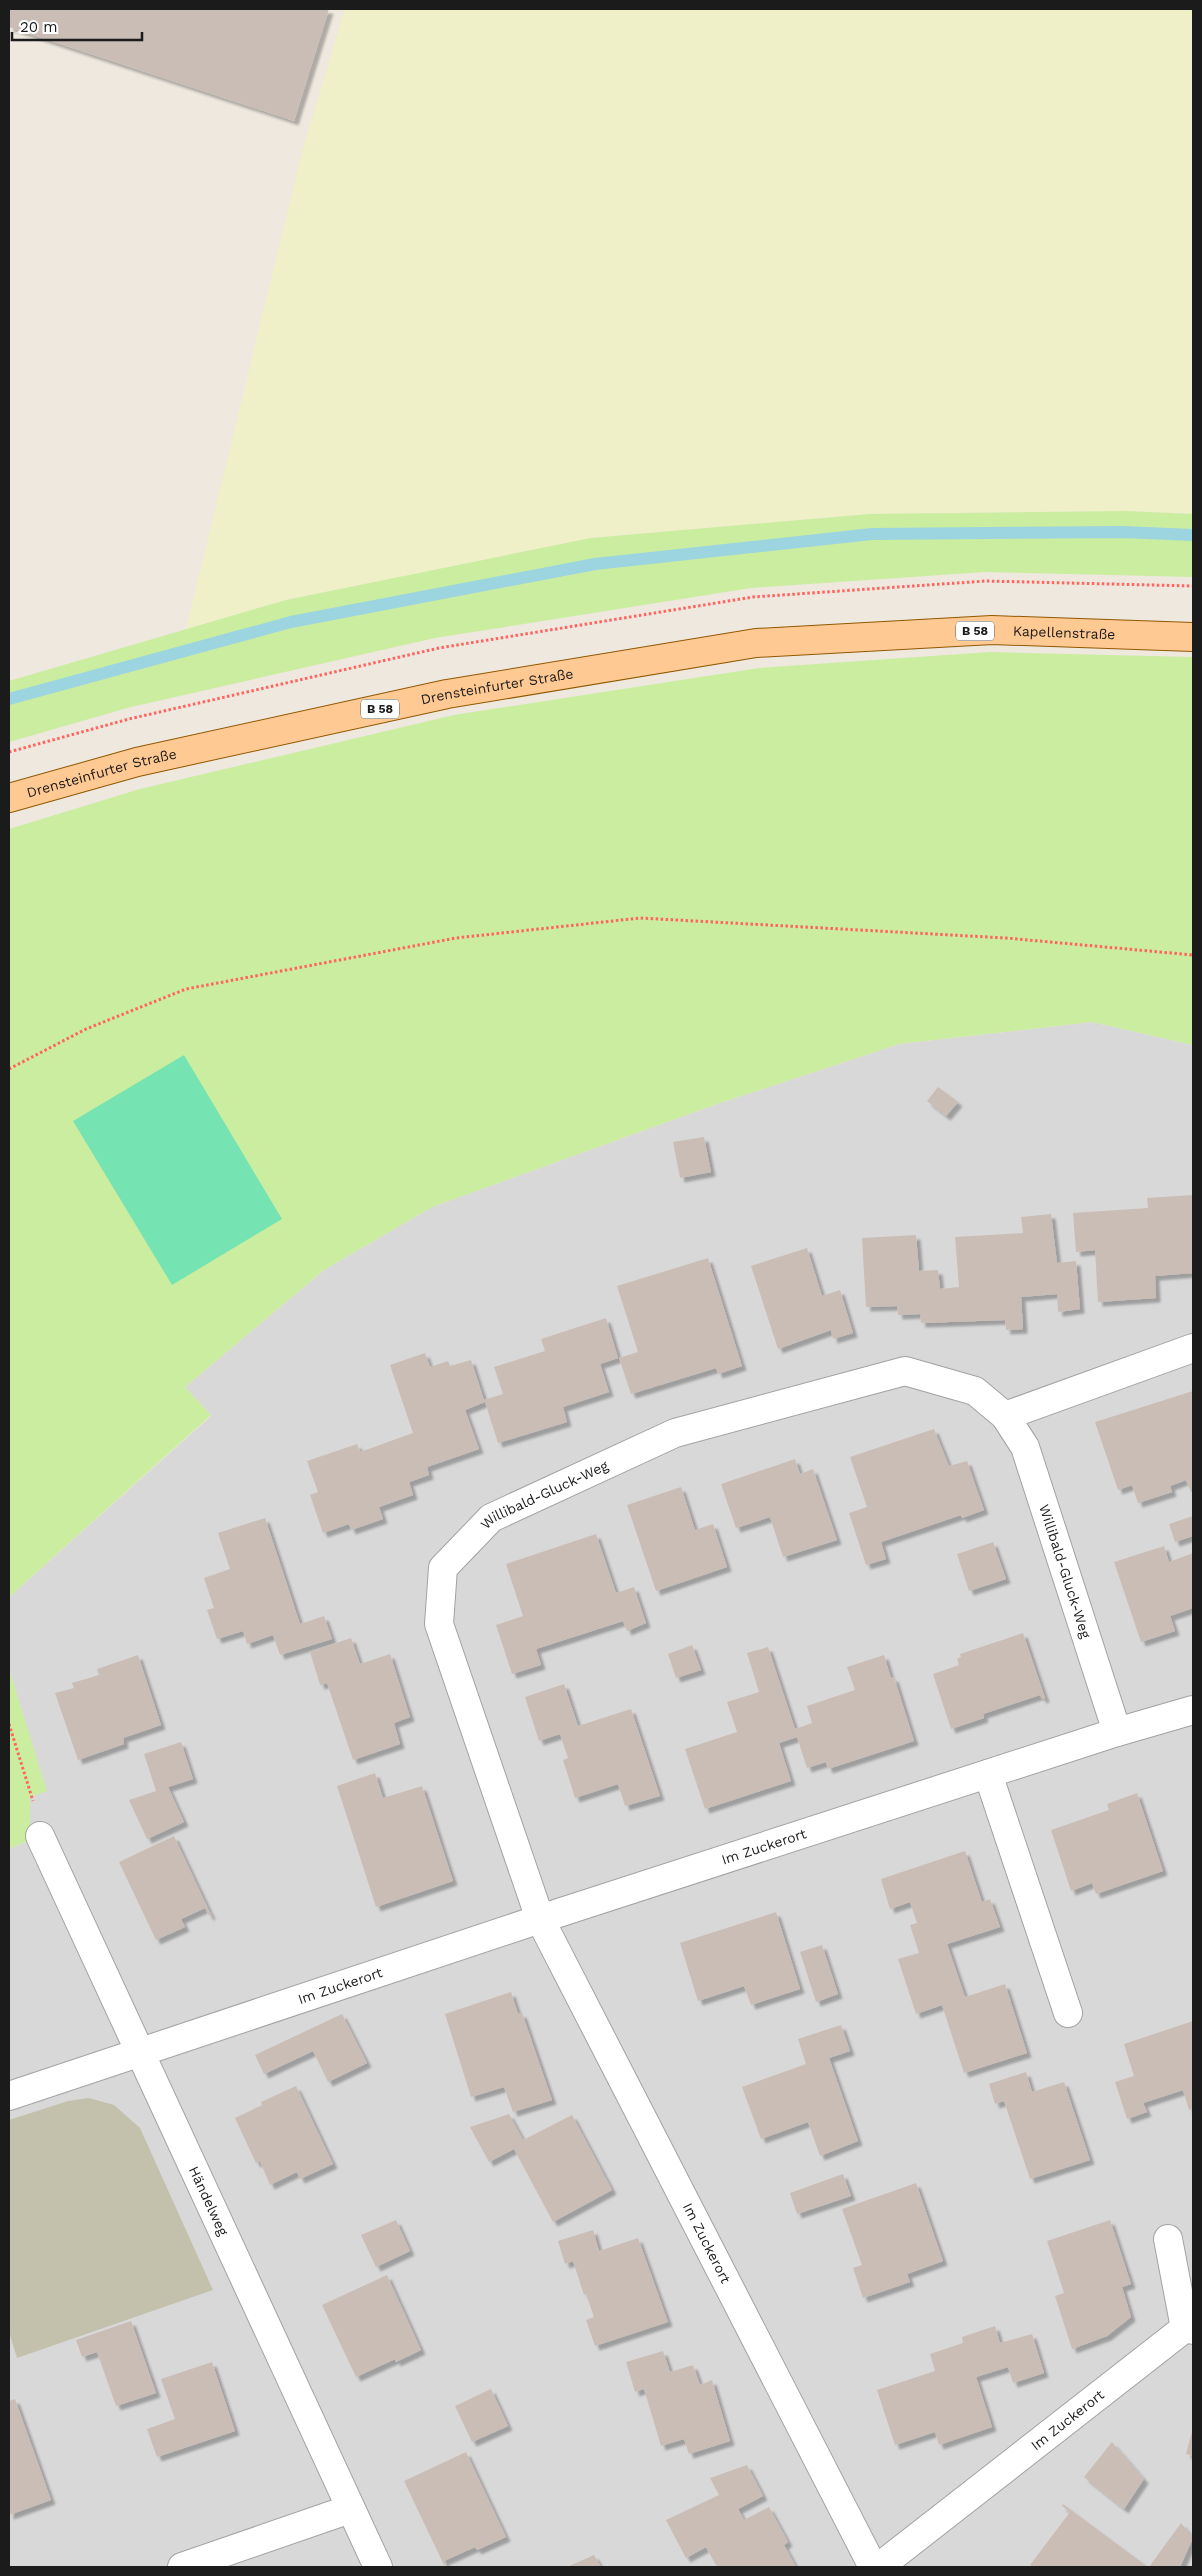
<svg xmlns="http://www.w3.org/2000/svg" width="1202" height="2576" viewBox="0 0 1202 2576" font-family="'Work Sans',sans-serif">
	<defs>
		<filter id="shadow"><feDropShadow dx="4.5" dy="4.5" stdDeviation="1" flood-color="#0004"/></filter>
	</defs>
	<rect width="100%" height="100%" fill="#eee8df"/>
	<path fill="#d9d8d8" d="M1092,1022L1193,1045V2567H9V1849L30,1840V1797L46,1791L9,1669V1597L211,1416L185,1387L324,1270L432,1207L717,1104L899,1044Z"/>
	<path fill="#c3c1ab" d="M89,2098L114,2105L140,2128L213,2290L17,2358L9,2332V2120L68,2101Z"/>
	<path fill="#efefc8" d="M345,9H1193V514L1126,511L870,514L591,538L286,600L186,629L303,148Z"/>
	<g fill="#cbeda0">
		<path d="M1126,511L1193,514V577L985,572L751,588L435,638L131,707L9,742V681L286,600L591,538L870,514Z"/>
		<path d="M990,652L1193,657V1045L1092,1022L899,1044L717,1104L432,1207L324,1270L185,1387L211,1415L9,1597V829L140,789L454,715L759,668Z"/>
		<path d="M9,1669L47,1791L30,1797V1840L9,1849Z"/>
	</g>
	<path fill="#76e4b2" d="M184,1055L282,1219L172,1285L73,1121Z"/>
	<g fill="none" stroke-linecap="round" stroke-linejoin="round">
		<path stroke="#9cd5df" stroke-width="12" d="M9,699L291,622L595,564L872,534L1122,532L1193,535"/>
	</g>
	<g fill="#cabdb6" filter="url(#shadow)">
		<path d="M9,9H329L294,121L9,27Z"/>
		<path d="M938,1087L958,1102L946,1116L927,1101Z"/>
		<path d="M704,1137L711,1172L680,1178L673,1142Z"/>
		<path d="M1193,1195V1273L1155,1276L1156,1298L1098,1302L1095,1250L1076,1252L1073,1213L1148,1208L1147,1198Z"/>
		<path d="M1051,1214L1057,1263L1076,1261L1080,1309L1058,1312L1057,1294L1021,1297L1023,1329L1006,1330L1005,1320L921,1323L920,1314L898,1315L897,1306L866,1307L862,1238L916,1235L919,1271L938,1270L940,1289L959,1287L955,1237L1023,1233L1021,1217Z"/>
		<path d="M807,1248L822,1296L840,1290L853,1333L833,1339L831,1330L778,1349L751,1266Z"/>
		<path d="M708,1258L742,1366L718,1374L716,1368L631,1394L619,1358L638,1352L617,1286Z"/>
		<path d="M606,1318L618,1358L600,1364L609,1392L563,1407L567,1422L498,1443L485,1402L465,1410L479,1449L427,1467L429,1475L409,1482L413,1495L379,1507L383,1519L351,1530L349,1524L323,1533L310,1495L318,1492L307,1461L357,1444L360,1452L413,1433L390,1365L425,1353L430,1367L448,1361L450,1366L471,1360L484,1400L503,1394L494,1367L545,1351L541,1339Z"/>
		<path d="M1193,1391V1492H1191L1186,1480L1170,1486L1172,1492L1138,1503L1132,1485L1118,1490L1095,1422Z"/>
		<path d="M934,1429L949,1466L967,1461L984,1510L962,1518L961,1515L881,1542L886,1559L866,1565L849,1513L867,1507L850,1457Z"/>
		<path d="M795,1459L800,1474L813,1469L837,1540L783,1557L770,1517L736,1528L721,1484Z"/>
		<path d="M681,1487L695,1530L713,1524L727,1567L656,1591L627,1505Z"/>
		<path d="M1193,1516V1536L1175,1542L1169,1524Z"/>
		<path d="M265,1518L300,1624L324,1616L332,1639L280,1655L273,1635L247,1644L243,1631L217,1639L207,1610L214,1608L204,1578L230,1569L218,1533Z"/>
		<path d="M596,1534L616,1593L634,1587L646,1623L627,1631L623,1621L536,1649L541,1665L512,1674L496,1625L523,1616L506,1564Z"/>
		<path d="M993,1542L1006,1579L969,1591L957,1554Z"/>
		<path d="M1164,1546L1169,1562L1193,1553V1608L1170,1616L1175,1631L1141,1642L1114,1562Z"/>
		<path d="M1023,1633L1045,1698L1042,1699L1040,1695L983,1714L984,1718L951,1729L933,1674L959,1665L957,1659L961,1657L960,1654Z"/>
		<path d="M351,1638L360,1664L390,1654L410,1717L394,1723L400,1744L353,1760L327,1683L320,1685L310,1652Z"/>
		<path d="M692,1645L701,1670L676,1678L668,1654Z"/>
		<path d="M768,1647L795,1729L812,1723L807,1706L855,1690L847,1667L884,1655L891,1678L894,1677L914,1741L828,1769L826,1762L807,1768L797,1737L779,1743L791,1781L705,1809L685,1749L737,1732L727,1702L759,1692L747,1653Z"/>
		<path d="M138,1655L161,1725L123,1738L124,1744L78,1760L55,1693L74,1688L72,1683L99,1675L97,1669Z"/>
		<path d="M564,1684L578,1726L631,1709L660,1796L625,1806L618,1784L575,1798L563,1760L568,1758L560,1734L539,1741L525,1697Z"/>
		<path d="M181,1742L193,1779L168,1787L184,1822L147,1839L129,1800L156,1791L144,1754Z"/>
		<path d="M375,1773L383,1798L422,1786L453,1881L376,1907L337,1786Z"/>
		<path d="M1137,1793L1163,1871L1096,1894L1092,1883L1071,1891L1051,1830L1109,1810L1107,1804Z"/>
		<path d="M174,1836L211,1915L209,1916L205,1908L181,1919L185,1927L156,1940L119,1862Z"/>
		<path d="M965,1851L982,1902L990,1899L1000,1927L947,1944L965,1997L1005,1984L1027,2053L964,2073L942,2005L916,2014L898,1959L919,1953L910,1925L917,1923L910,1902L890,1909L881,1879Z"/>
		<path d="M776,1912L800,1989L751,2005L744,1986L698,2001L680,1943Z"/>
		<path d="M822,1945L838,1994L816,2002L800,1952Z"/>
		<path d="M511,1992L518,2014L522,2013L552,2100L513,2112L504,2087L471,2097L445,2014Z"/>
		<path d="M342,2014L367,2063L328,2082L313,2051L264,2074L255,2055Z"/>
		<path d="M1193,2021V2108L1189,2110L1183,2090L1143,2103L1147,2112L1127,2119L1115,2082L1134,2076L1124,2044Z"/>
		<path d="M841,2025L850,2051L829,2058L858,2141L820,2156L808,2122L761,2139L742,2087L806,2064L798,2039Z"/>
		<path d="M1026,2072L1032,2092L1064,2082L1090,2160L1030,2179L1004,2101L995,2104L989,2084Z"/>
		<path d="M296,2086L333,2164L300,2179L297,2172L270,2185L260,2161L256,2163L235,2118L262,2105L261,2102Z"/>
		<path d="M509,2114L523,2140L572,2115L612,2190L553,2222L514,2149L489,2162L470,2127Z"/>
		<path d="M843,2174L851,2196L797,2214L790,2193Z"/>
		<path d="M916,2183L943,2261L907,2274L910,2282L863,2298L853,2268L862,2265L842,2209Z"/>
		<path d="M396,2220L410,2251L376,2267L361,2235Z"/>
		<path d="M1110,2220L1131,2284L1122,2287L1131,2317L1107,2336L1072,2349L1055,2296L1064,2293L1047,2241Z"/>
		<path d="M593,2230L599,2251L638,2238L668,2322L595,2346L586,2320L594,2317L586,2294L584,2295L573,2261L565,2264L558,2241Z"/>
		<path d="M387,2275L421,2350L396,2362L395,2359L356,2377L322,2305Z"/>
		<path d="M131,2321L156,2393L116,2406L97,2352L82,2357L76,2340Z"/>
		<path d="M995,2326L1000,2343L1032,2334L1044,2373L1013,2383L1008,2367L976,2377L992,2427L939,2445L935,2432L895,2445L877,2390L935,2371L930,2354L963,2343L962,2337Z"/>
		<path d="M663,2351L670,2372L693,2365L700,2385L712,2380L730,2441L689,2454L684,2439L661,2446L644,2389L635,2392L626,2362Z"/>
		<path d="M212,2362L235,2431L157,2457L147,2429L175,2419L161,2379Z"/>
		<path d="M491,2389L508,2426L472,2442L455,2406Z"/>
		<path d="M15,2399L51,2500L9,2515V2401Z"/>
		<path d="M1193,2428V2456L1186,2454Z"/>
		<path d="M1112,2442L1144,2479L1124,2509L1084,2477Z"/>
		<path d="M466,2452L506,2537L477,2550L475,2547L444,2561L446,2565H444L404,2481Z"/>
		<path d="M747,2465L763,2496L738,2509L744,2520L769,2507L788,2542L784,2545L796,2567H717L706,2547L686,2558L666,2520L719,2495L710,2478Z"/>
		<path d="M1063,2504L1148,2567H1034L1030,2565L1070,2512L1062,2506Z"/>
		<path d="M1181,2523L1193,2538L1180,2567H1149Z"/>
		<path d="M594,2555L601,2567H567Z"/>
	</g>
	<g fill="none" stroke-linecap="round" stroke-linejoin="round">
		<g stroke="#a2a2a2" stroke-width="30">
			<g id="minor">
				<path d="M1005,1416L1193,1348"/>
				<path d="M988,1774L1068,2013"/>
				<path id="s1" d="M40,1836L378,2567"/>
				<path id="s2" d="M9,2096L540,1919L1117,1732L1193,1710"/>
				<path d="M1168,2239L1185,2328"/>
				<path d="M182,2567L350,2509"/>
				<path id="s3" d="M873,2567L540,1919L439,1624L443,1568L491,1518L675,1433L905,1371L975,1391L1005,1416L1025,1447L1117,1732"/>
				<path id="s4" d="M879,2567L1185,2328L1193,2330"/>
			</g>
		</g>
		<g stroke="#925800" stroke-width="30">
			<g id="major">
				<path id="s5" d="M9,798L137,762L447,694L756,643L992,630L1193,637"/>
			</g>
		</g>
		<g stroke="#ff645f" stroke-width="3" stroke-dasharray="2.5 2.5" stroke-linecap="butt">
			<path d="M9,752L129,719L439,648L753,597L986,581L1193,586"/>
			<path d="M9,1069L86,1029L186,989L456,938L640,918L1006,938L1193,955"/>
			<path d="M9,1724L33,1801"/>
		</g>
		<use href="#minor" stroke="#fff" stroke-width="28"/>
		<use href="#major" stroke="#ffc993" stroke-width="28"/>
	</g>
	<g text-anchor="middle" stroke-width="5" stroke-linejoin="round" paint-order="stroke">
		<g fill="#fff" stroke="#5f5f5f" stroke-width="1">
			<rect x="956" y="621.5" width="38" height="19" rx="4"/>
			<rect x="361" y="699.5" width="38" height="19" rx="4"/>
		</g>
		<g font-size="12" font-weight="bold" fill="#1b1b1b">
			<text x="975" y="635">B 58</text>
			<text x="380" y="713">B 58</text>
		</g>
		<g font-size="14" fill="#1b1b1b" stroke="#fff">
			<text dy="5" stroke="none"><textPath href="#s5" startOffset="1072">Kapellenstraße</textPath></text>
			<text dy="5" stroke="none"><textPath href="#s5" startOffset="501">Drensteinfurter Straße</textPath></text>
			<text dy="5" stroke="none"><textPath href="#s5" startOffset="96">Drensteinfurter Straße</textPath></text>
			<text dy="5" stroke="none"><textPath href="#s3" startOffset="1224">Willibald-Gluck-Weg</textPath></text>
			<text dy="5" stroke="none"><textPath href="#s3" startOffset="1886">Willibald-Gluck-Weg</textPath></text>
			<text dy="5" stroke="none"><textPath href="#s2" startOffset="795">Im Zuckerort</textPath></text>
			<text dy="5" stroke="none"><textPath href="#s2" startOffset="349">Im Zuckerort</textPath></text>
			<text dy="5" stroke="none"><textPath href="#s1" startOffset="402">Händelweg</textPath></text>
			<text transform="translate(707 2243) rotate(63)" y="5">Im Zuckerort</text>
			<text dy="5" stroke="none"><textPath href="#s4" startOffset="239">Im Zuckerort</textPath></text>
		</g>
	</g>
	<rect width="1202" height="2576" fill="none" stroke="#1b1b1b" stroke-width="20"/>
	<path d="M12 32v8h130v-8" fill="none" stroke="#1b1b1b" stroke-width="2.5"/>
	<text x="20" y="32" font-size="15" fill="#1b1b1b" stroke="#ffffff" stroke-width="4" paint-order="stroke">20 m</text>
</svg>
